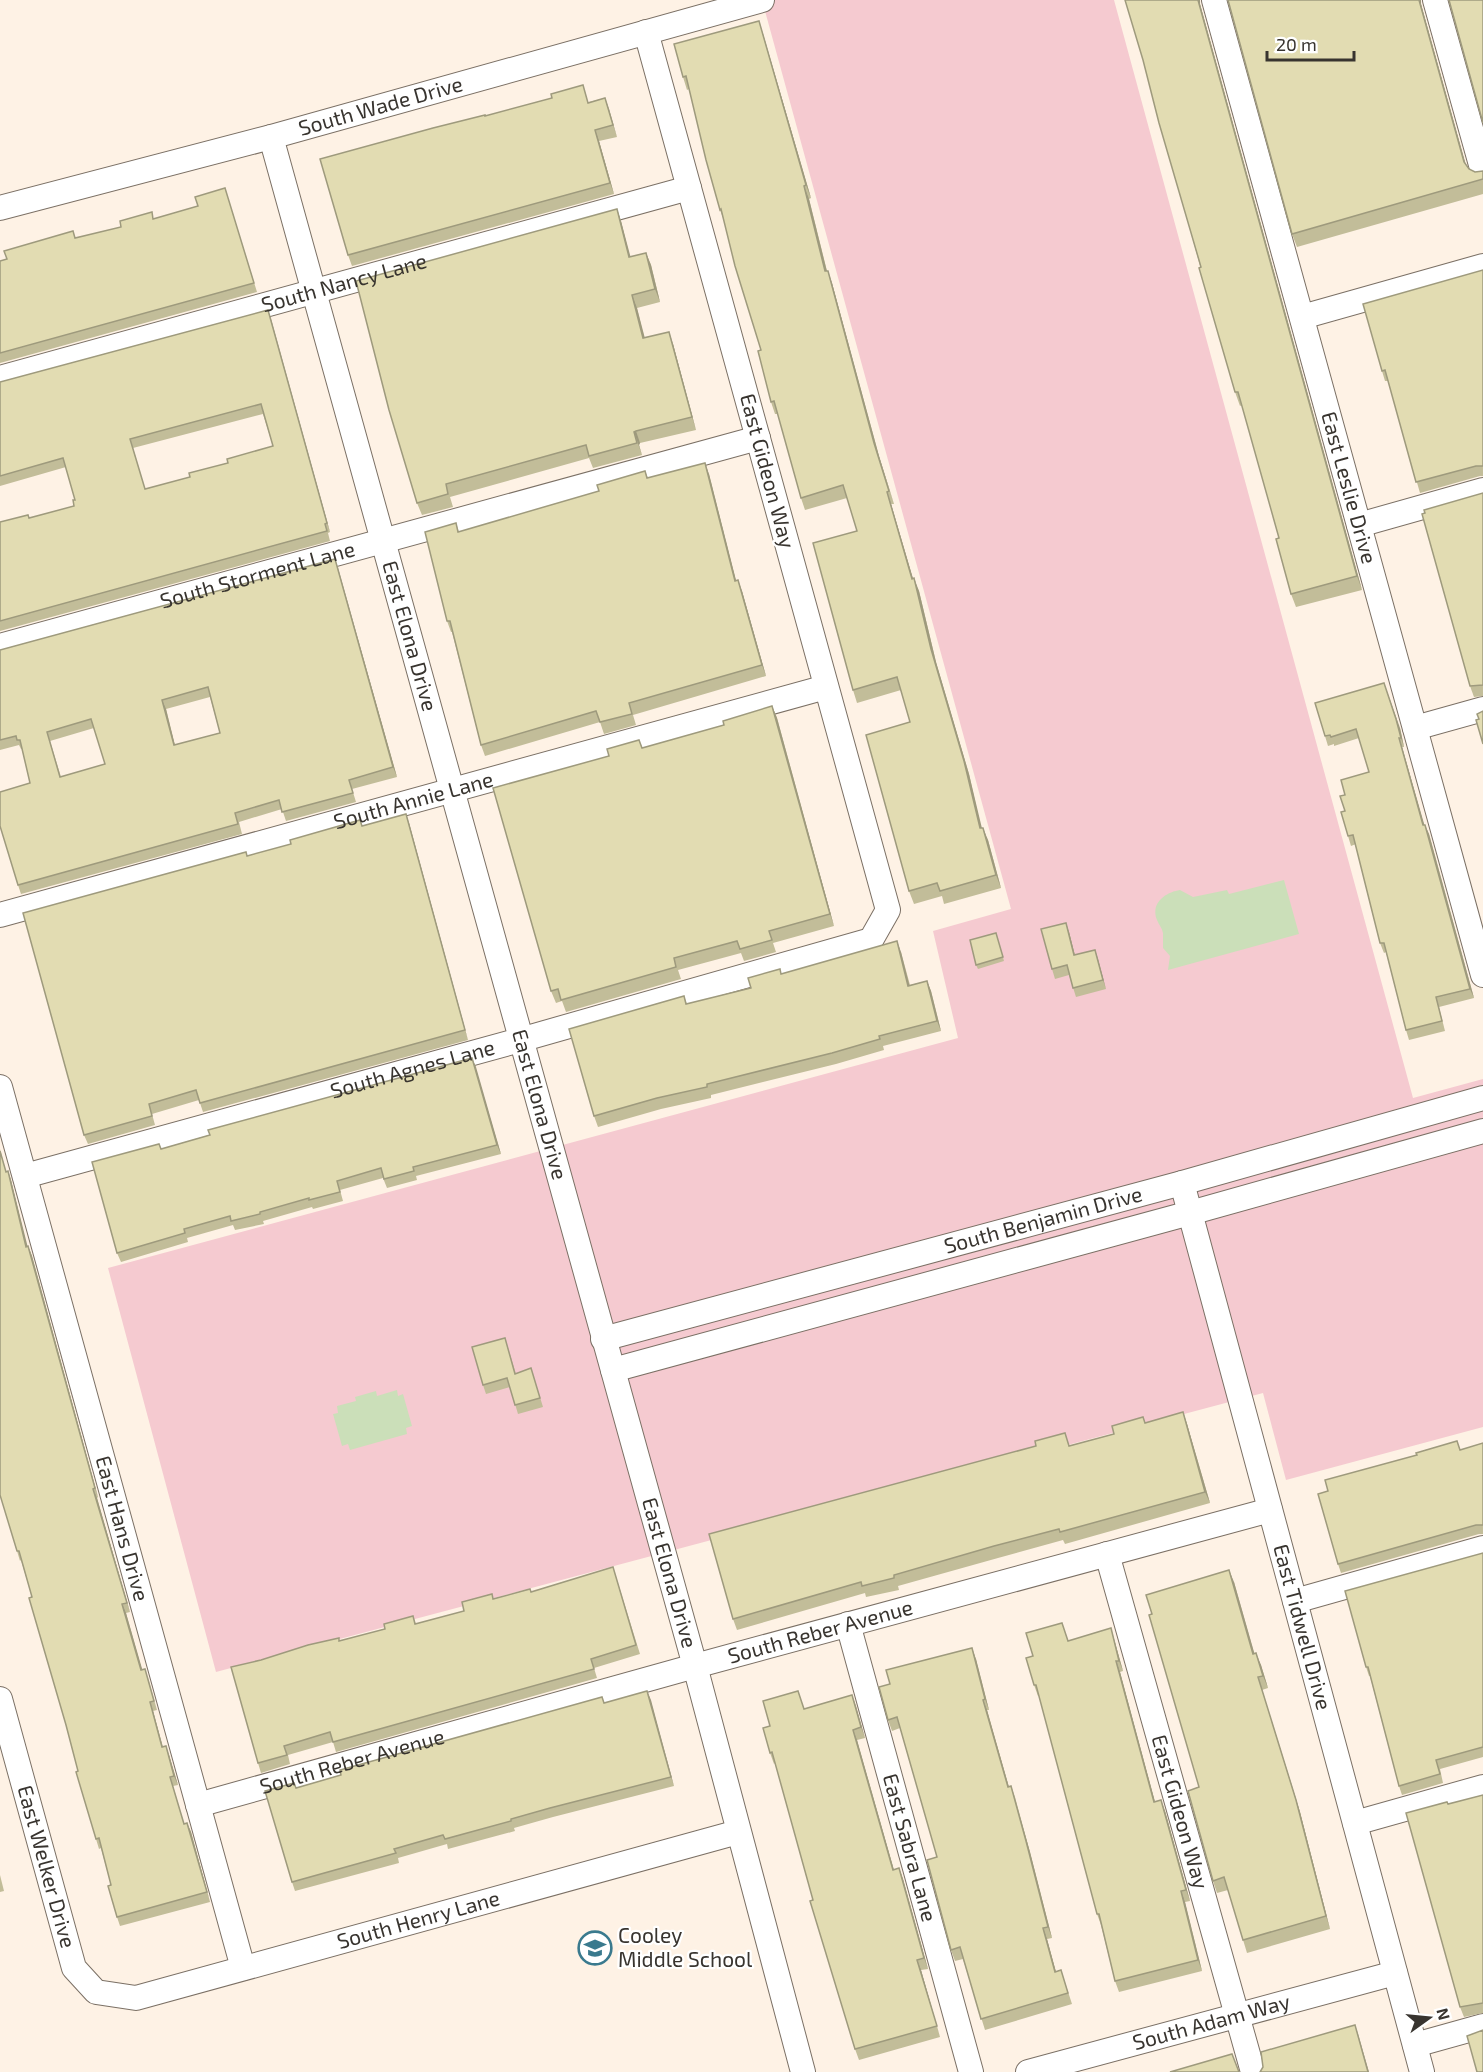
<svg xmlns="http://www.w3.org/2000/svg" width="1483" height="2072" viewBox="0 0 1483 2072" font-family="'Exo 2',sans-serif">
	<rect width="100%" height="100%" fill="#fef2e5"/>
	<path fill="#f5cad0" d="M762,0H1114L1413,1098L1483,1079V1427L1286,1480L1263,1393L216,1672L108,1268L958,1038L933,931L1011,909Z"/>
	<g fill="#cbdfb9">
		<path d="M1284,880L1299,934L1168,970L1170,956L1163,948C1163,943 1163,938 1163,933C1162,928 1159,925 1157,920C1150,903 1166,892 1180,890L1193,897L1227,890L1229,894Z"/>
		<path d="M397,1390L398,1396L403,1394L412,1426L406,1428L407,1434L350,1450L348,1444L342,1446L333,1414L338,1413L337,1406L356,1401L355,1397L376,1391L377,1396Z"/>
	</g>
	<g fill="none" stroke-linecap="round" stroke-linejoin="round">
		<g stroke="#7b7065" stroke-width="26">
			<g id="street">
				<path id="s1" d="M1214,0L1483,975"/>
				<path d="M1435,0L1483,172"/>
				<path id="s2" d="M271,137L695,1666L803,2072"/>
				<path id="s3" d="M0,208L271,137L762,0"/>
				<path d="M1302,317L1483,266"/>
				<path id="s4" d="M0,378L689,188"/>
				<path d="M1359,525L1483,490"/>
				<path id="s5" d="M0,646L758,438"/>
				<path d="M1415,728L1483,709"/>
				<path id="s6" d="M0,915L826,687"/>
				<path id="s7" d="M0,1087L243,1968"/>
				<path id="s8" d="M25,1176L520,1040L871,940L888,910L646,32"/>
				<path id="s9" d="M1182,1183L1422,2072"/>
				<path id="s10" d="M603,1339L1182,1183L1483,1098"/>
				<path d="M613,1370L1190,1213L1483,1131"/>
				<path id="s11" d="M1107,1554L1253,2072"/>
				<path d="M1295,1601L1483,1548"/>
				<path id="s12" d="M848,1624L971,2072"/>
				<path id="s13" d="M0,1699L74,1968L96,1992L136,1998L738,1832"/>
				<path id="s14" d="M198,1805L695,1666L1270,1510"/>
				<path d="M1355,1823L1483,1787"/>
				<path d="M1415,2045L1483,2026"/>
				<path id="s15" d="M1028,2072L1395,1973"/>
			</g>
		</g>
		<use href="#street" stroke="#fff" stroke-width="24"/>
	</g>
	<g fill="#c2bd99" fill-rule="evenodd">
		<path d="M1200,4L1362,590L1296,607L1291,594L1279,538L1242,405L1240,406L1235,392L1143,60Z"/>
		<path d="M1421,4L1466,166L1469,169L1475,172L1483,171V194L1297,247L1292,234Z"/>
		<path d="M763,34L811,198L809,199L827,271L832,283L879,456L894,504H891L913,579L919,591L936,662L969,774L981,828L988,840L1001,888L944,904L942,896L914,904L909,891L910,722L901,690L857,703L853,690L857,531L847,498L805,510L801,498L778,414H775L771,402L761,350L725,223L720,210L689,89L687,90L683,77Z"/>
		<path d="M605,98L617,137L599,141L614,194L352,266L348,255L485,116L589,102Z"/>
		<path d="M225,188L257,292L0,363V261L76,238L154,219L198,206Z"/>
		<path d="M617,209L621,221L630,257L646,253L651,265L660,302L637,308L644,337L673,344L696,430L640,443L639,445L642,455L593,468L589,458L450,497L453,507L422,515L417,503Z"/>
		<path d="M1483,270V476H1480L1420,493L1388,381H1385L1382,371Z"/>
		<path d="M268,310L330,532L328,533L330,541L0,631V522L29,518L74,506L75,500L66,467L0,486V382ZM263,414L273,446L190,477L145,489L133,448Z"/>
		<path d="M645,471L648,478L709,474L736,581L742,591L766,676L633,715L636,725L604,734L600,722L485,756L481,745L452,632H451L447,621L456,523L459,532L599,491Z"/>
		<path d="M1483,493V696L1474,697L1470,686Z"/>
		<path d="M335,559L397,777L352,789L356,802L286,821L282,809L239,822L242,834L21,894L18,885L30,783L22,749H21L19,745L0,750V650ZM210,697L220,733L175,745L166,709ZM94,728L105,764L61,777L50,741Z"/>
		<path d="M1315,703L1400,728L1404,747H1402L1424,825L1429,834L1474,998L1439,1007L1445,1031L1409,1040L1406,1030L1386,952L1384,953L1380,943L1356,844L1351,846L1348,836L1345,811V795L1369,772L1359,738L1334,746V744L1328,746Z"/>
		<path d="M772,706L777,718L834,926L773,943L776,952L744,961L741,953L678,970L681,979L566,1012L562,1001L556,1003L551,991L639,740L642,748L724,725Z"/>
		<path d="M409,823L468,1040L203,1112L199,1100L152,1114L155,1125L88,1144L84,1135L247,856L362,826Z"/>
		<path d="M1069,932L1075,955L1095,950L1106,989L1076,997L1069,975L1055,979L1052,969Z"/>
		<path d="M996,933L1004,961L978,969L976,965Z"/>
		<path d="M901,952L910,985L927,981L931,991L941,1031L883,1046L884,1050L836,1064L711,1095V1098L661,1109L598,1127L594,1116L684,996L687,1004L751,988L782,974Z"/>
		<path d="M472,1058L501,1154L416,1176L417,1180L387,1188L383,1178L340,1190L343,1201L313,1209L312,1207L263,1221L264,1224L235,1230L233,1225L187,1238L188,1242L121,1262L117,1253L161,1149Z"/>
		<path d="M0,1149L6,1172L8,1171L11,1180L27,1247L28,1246L32,1256L98,1497L97,1498L130,1612L126,1613L142,1670L148,1678L157,1710L153,1711L163,1747L169,1755L178,1785L173,1786L184,1824L187,1823L191,1832L210,1902L120,1926L117,1917L111,1885L101,1848L99,1849L96,1839L32,1597L21,1560L20,1561L17,1551Z"/>
		<path d="M505,1338L516,1374L531,1368L543,1407L518,1414L510,1387L486,1394L483,1385Z"/>
		<path d="M1183,1412L1187,1424L1210,1503L1065,1544L1063,1540L998,1558L898,1586L899,1590L866,1597L865,1593L737,1630L733,1619L1070,1446L1114,1434L1145,1423Z"/>
		<path d="M1457,1441L1460,1450L1483,1443V1534H1479L1341,1573L1338,1564L1328,1491Z"/>
		<path d="M1483,1553V1757L1440,1769L1443,1783L1402,1795L1399,1786L1370,1676H1369L1366,1667Z"/>
		<path d="M613,1567L640,1654L594,1668L597,1678L336,1752L333,1742L288,1755L290,1764L261,1773L258,1763L340,1641L385,1629L413,1616L416,1624L464,1611L494,1599L531,1592Z"/>
		<path d="M1234,1582L1254,1653L1261,1665L1268,1688L1262,1690L1300,1812L1330,1929L1247,1953L1228,1890L1217,1893L1213,1881L1199,1787Z"/>
		<path d="M1114,1639L1123,1671L1120,1672L1155,1802L1165,1811L1190,1901L1185,1902L1202,1971L1119,1992L1115,1981L1101,1925L1097,1914L1039,1696H1038L1034,1685L1033,1656L1068,1640Z"/>
		<path d="M976,1659L989,1710H987L1009,1787L1011,1786L1015,1797L1030,1852L1052,1938L1047,1939L1056,1972L1061,1970L1072,2004L985,2030L963,1959L955,1961L951,1950L937,1857L900,1728L892,1731L888,1720Z"/>
		<path d="M647,1691L674,1786L553,1817L514,1828L515,1831L448,1849L447,1844L398,1858L399,1863L295,1891L292,1882L296,1788L602,1697L604,1703Z"/>
		<path d="M852,1695L865,1738L857,1740L894,1870L899,1868L903,1879L928,1969L921,1970L940,2037L859,2060L855,2049L775,1763L774,1764L770,1753V1726L804,1709Z"/>
		<path d="M1483,1795V2013L1464,2017L1460,2007L1448,1804Z"/>
		<path d="M0,1875L4,1891L0,1892Z"/>
	</g>
	<g fill="#9e9a7d">
		<path d="M1198,0H1200V4L1362,590L1357,576Z"/>
		<path d="M1419,0H1421V4L1469,176L1464,162Z"/>
		<path d="M759,21L763,34L811,198L806,185Z"/>
		<path d="M605,98L609,109L617,137L613,125Z"/>
		<path d="M595,130L599,141L614,194L610,183Z"/>
		<path d="M804,186L809,199L830,284L825,271Z"/>
		<path d="M617,209L621,221L634,270L629,257Z"/>
		<path d="M646,253L651,265L660,302L655,289Z"/>
		<path d="M828,271L832,283L879,456L894,504L874,443Z"/>
		<path d="M632,295L637,308L648,350L643,338Z"/>
		<path d="M268,310L271,319L330,532L327,523Z"/>
		<path d="M669,332L673,344L696,430L692,417Z"/>
		<path d="M636,431L640,443L639,445L642,455L634,432Z"/>
		<path d="M705,463L709,474L739,592L735,581Z"/>
		<path d="M887,492L891,504L917,592L912,579Z"/>
		<path d="M335,559L338,568L397,777L393,767Z"/>
		<path d="M914,578L919,591L936,662L969,774L985,841L980,828L931,649Z"/>
		<path d="M738,580L742,591L766,676L762,665Z"/>
		<path d="M1384,683L1400,728L1404,747L1401,738Z"/>
		<path d="M162,700L166,709L177,754L174,745Z"/>
		<path d="M772,706L777,718L834,926L830,914Z"/>
		<path d="M1399,738L1402,747L1427,834L1423,825Z"/>
		<path d="M406,814L409,823L468,1040L465,1030Z"/>
		<path d="M1425,825L1429,834L1474,998L1470,989Z"/>
		<path d="M983,828L988,840L1001,888L996,875Z"/>
		<path d="M1066,923L1069,932L1077,964L1074,955Z"/>
		<path d="M897,941L901,952L912,996L908,986Z"/>
		<path d="M1095,950L1098,959L1106,989L1103,980Z"/>
		<path d="M927,981L931,991L941,1031L937,1021Z"/>
		<path d="M472,1058L476,1067L501,1154L497,1145Z"/>
		<path d="M8,1171L11,1180L30,1256L26,1247Z"/>
		<path d="M28,1246L32,1256L98,1497L95,1488Z"/>
		<path d="M1183,1412L1187,1424L1210,1503L1205,1492Z"/>
		<path d="M93,1489L97,1498L130,1612L127,1603Z"/>
		<path d="M1229,1570L1234,1582L1258,1666L1253,1654Z"/>
		<path d="M122,1604L126,1613L145,1679L141,1670Z"/>
		<path d="M1111,1628L1114,1639L1123,1671L1119,1661Z"/>
		<path d="M972,1648L976,1659L989,1710L985,1699Z"/>
		<path d="M1256,1653L1261,1665L1268,1688L1263,1676Z"/>
		<path d="M1116,1661L1120,1672L1158,1813L1154,1802Z"/>
		<path d="M1258,1677L1300,1812L1330,1929L1326,1916Z"/>
		<path d="M647,1691L651,1700L674,1786L671,1777Z"/>
		<path d="M852,1695L856,1706L865,1738L861,1727Z"/>
		<path d="M983,1700L987,1710L1012,1798L1008,1787Z"/>
		<path d="M150,1702L153,1711L165,1756L162,1747Z"/>
		<path d="M853,1730L857,1740L897,1881L893,1870Z"/>
		<path d="M166,1746L169,1755L178,1785L174,1776Z"/>
		<path d="M1011,1786L1030,1852L1052,1938L1048,1927Z"/>
		<path d="M1161,1800L1165,1811L1190,1901L1186,1890Z"/>
		<path d="M187,1823L191,1832L210,1902L207,1892Z"/>
		<path d="M899,1868L903,1879L928,1969L924,1958Z"/>
		<path d="M1181,1891L1185,1902L1202,1971L1198,1960Z"/>
		<path d="M1043,1928L1047,1939L1059,1983L1055,1972Z"/>
		<path d="M917,1960L921,1970L940,2037L937,2026Z"/>
		<path d="M1355,2025L1358,2034L1369,2072H1368Z"/>
	</g>
	<g fill="#e2dcb2" stroke="#9e9a7d" stroke-width="1.5" fill-rule="evenodd">
		<path d="M1125,0H1198L1357,576L1291,594L1276,539L1279,538L1238,392H1235L1199,268L1201,267L1159,123L1143,60Z"/>
		<path d="M1228,0H1419L1464,162L1469,169L1475,172L1483,171V179L1292,234Z"/>
		<path d="M1449,0H1483V123Z"/>
		<path d="M759,21L806,185L804,186L825,271H828L874,443L889,491L887,492L912,579L914,578L931,649L964,761L980,828H983L996,875L940,891L937,883L909,891L866,735L910,722L897,677L853,690L813,543L857,531L843,485L801,498L774,401L771,402L758,351L761,350L735,266L721,209L720,210L706,160L686,76L683,77L674,44Z"/>
		<path d="M583,85L588,103L605,98L613,125L595,130L610,183L348,255L320,159L433,128L485,115V116L552,98L551,94Z"/>
		<path d="M225,188L254,283L0,353V261L7,259L4,251L73,231L75,238L121,227L120,221L152,212L153,219L198,206L195,197Z"/>
		<path d="M617,209L629,257L646,253L655,289L632,295L643,338L669,332L692,417L636,431L634,432L637,443L589,456L586,445L446,484L448,494L417,503L389,410L356,281Z"/>
		<path d="M1483,270V466H1476L1416,482L1385,370L1382,371L1363,304Z"/>
		<path d="M268,310L327,523L325,524L327,531L0,621V522L28,515L29,518L74,506L73,500H75L63,458L0,476V382ZM261,404L273,446L227,459L228,463L189,473L190,477L145,489L130,439Z"/>
		<path d="M705,463L735,581L738,580L762,665L629,703L632,714L600,722L596,711L481,745L450,621H447L425,532L456,523L458,532L599,491L597,485L645,471L647,478Z"/>
		<path d="M1483,493V685L1470,686L1422,514L1425,513L1424,510Z"/>
		<path d="M335,559L393,767L349,780L353,793L282,812L279,800L235,813L238,824L18,885L0,826V792L30,783L20,740H17L16,736L0,740V650ZM208,687L220,733L174,745L162,700ZM91,719L105,764L60,777L47,732Z"/>
		<path d="M1384,683L1396,719L1401,738H1399L1423,825H1425L1470,989L1436,997L1442,1021L1406,1030L1384,943H1380L1353,835L1348,836L1341,812L1345,811L1340,796L1345,795L1341,780L1369,772L1356,729L1331,737L1330,735L1325,736L1315,703Z"/>
		<path d="M772,706L830,914L769,931L772,940L740,949L737,941L674,958L676,967L561,1000L558,989L551,991L493,788L609,756L607,749L639,740L642,748L724,725L723,721Z"/>
		<path d="M1483,711V744L1476,720L1479,719L1477,714Z"/>
		<path d="M406,814L465,1030L200,1103L196,1090L149,1104L152,1116L84,1135L23,913L246,852L247,856L291,844L290,840L360,820L362,826Z"/>
		<path d="M1066,923L1074,955L1095,950L1103,980L1073,988L1067,965L1052,969L1041,929Z"/>
		<path d="M996,933L1003,957L976,965L970,940Z"/>
		<path d="M897,941L908,986L927,981L937,1021L879,1036L880,1039L832,1053L707,1084V1087L657,1098L594,1116L569,1029L684,996L686,1004L751,988L748,978L780,969L781,974Z"/>
		<path d="M472,1058L497,1145L413,1167L414,1171L384,1179L381,1168L337,1181L340,1192L309,1200V1198L260,1212V1214L231,1221L230,1216L184,1229L185,1233L117,1253L92,1162L159,1144L161,1149L210,1135L208,1130Z"/>
		<path d="M0,1151L6,1172L8,1171L26,1247L28,1246L95,1488L93,1489L127,1603L122,1604L141,1670L145,1669L154,1701L150,1702L162,1747L166,1746L174,1776L170,1777L184,1824L187,1823L207,1892L117,1917L108,1886L111,1885L99,1838L96,1839L76,1772L78,1771L66,1725L29,1598L32,1597L19,1551H17L0,1495Z"/>
		<path d="M505,1338L515,1374L531,1368L540,1398L515,1405L507,1378L483,1385L472,1347Z"/>
		<path d="M1183,1412L1205,1492L1060,1532L1059,1529L994,1546L894,1575V1578L862,1586L861,1582L733,1619L709,1534L1036,1446L1035,1441L1065,1433L1069,1446L1114,1434L1112,1426L1143,1417L1145,1423Z"/>
		<path d="M1457,1441L1460,1450L1483,1443V1525H1476L1338,1564L1318,1494L1328,1491L1325,1480L1417,1455L1416,1453Z"/>
		<path d="M1483,1553V1747L1436,1760L1440,1774L1399,1786L1368,1667H1366L1345,1591Z"/>
		<path d="M613,1567L636,1645L591,1659L594,1669L333,1742L330,1732L284,1746L287,1755L258,1763L231,1667L261,1660L308,1645L339,1638V1641L385,1629L384,1624L413,1616L415,1624L464,1611L462,1602L492,1594L493,1599L530,1589L531,1592Z"/>
		<path d="M1229,1570L1253,1654L1256,1653L1263,1676L1258,1677L1296,1800L1326,1916L1243,1940L1224,1877L1213,1881L1188,1791L1199,1787L1149,1615L1152,1614L1146,1595Z"/>
		<path d="M1062,1623L1068,1641L1111,1628L1119,1661H1116L1154,1802L1161,1800L1186,1890L1181,1891L1198,1960L1115,1981L1099,1914H1097L1036,1685H1034L1026,1658L1033,1656L1026,1633Z"/>
		<path d="M972,1648L985,1699L983,1700L1008,1787L1011,1786L1026,1841L1048,1927L1043,1928L1055,1972L1061,1970L1068,1993L981,2019L960,1947L951,1950L927,1860L937,1857L897,1717L888,1720L879,1687L890,1684L886,1670Z"/>
		<path d="M647,1691L671,1777L550,1808L511,1819V1821L445,1839L443,1835L394,1849L396,1853L292,1882L265,1791L294,1783L296,1788L341,1775L340,1770L602,1697L604,1703Z"/>
		<path d="M798,1691L804,1709L852,1695L861,1727L853,1730L893,1870L899,1868L924,1958L917,1960L937,2026L855,2049L810,1901L813,1900L772,1752L770,1753L763,1728L770,1726L763,1701Z"/>
		<path d="M1483,1795V2003L1460,2007L1406,1813L1447,1802L1448,1804Z"/>
		<path d="M1355,2025L1368,2072H1260L1263,2067L1261,2052Z"/>
		<path d="M1483,2030V2072H1477L1467,2036Z"/>
		<path d="M1232,2054L1239,2072H1170Z"/>
	</g>
	<defs>
		<g id="school-ring" transform="scale(1.725)"><circle r="9.5" fill="#fff" stroke="#3a7a8e" stroke-width="1.5"/><path d="M0-5L7-2L0 1L-7-2ZM-4 1L0 2.5L4 1V4Q0 6-4 4Z" fill="#3a7a8e"/></g>
	</defs>
	<g fill-rule="evenodd">
		<use href="#school-ring" x="595" y="1948"/>
	</g>
	<g text-anchor="middle" stroke-width="4.5" stroke-linejoin="round" paint-order="stroke">
		<g font-size="21" fill="#38342f" stroke="#fff">
			<text dy="7" stroke="none"><textPath href="#s3" startOffset="394">South Wade Drive</textPath></text>
			<text dy="7" stroke="none"><textPath href="#s4" startOffset="357">South Nancy Lane</textPath></text>
			<text transform="translate(767 471) rotate(75)" y="7">East Gideon Way</text>
			<text dy="7" stroke="none"><textPath href="#s1" startOffset="506">East Leslie Drive</textPath></text>
			<text dy="7" stroke="none"><textPath href="#s5" startOffset="267">South Storment Lane</textPath></text>
			<text dy="7" stroke="none"><textPath href="#s2" startOffset="518">East Elona Drive</textPath></text>
			<text dy="7" stroke="none"><textPath href="#s6" startOffset="429">South Annie Lane</textPath></text>
			<text dy="7" stroke="none"><textPath href="#s8" startOffset="402">South Agnes Lane</textPath></text>
			<text dy="7" stroke="none"><textPath href="#s2" startOffset="1004">East Elona Drive</textPath></text>
			<text dy="7" stroke="none"><textPath href="#s10" startOffset="456">South Benjamin Drive</textPath></text>
			<text dy="7" stroke="none"><textPath href="#s7" startOffset="458">East Hans Drive</textPath></text>
			<text dy="7" stroke="none"><textPath href="#s2" startOffset="1490">East Elona Drive</textPath></text>
			<text dy="7" stroke="none"><textPath href="#s9" startOffset="460">East Tidwell Drive</textPath></text>
			<text dy="7" stroke="none"><textPath href="#s14" startOffset="646">South Reber Avenue</textPath></text>
			<text dy="7" stroke="none"><textPath href="#s14" startOffset="160">South Reber Avenue</textPath></text>
			<text dy="7" stroke="none"><textPath href="#s11" startOffset="268">East Gideon Way</textPath></text>
			<text dy="7" stroke="none"><textPath href="#s12" startOffset="232">East Sabra Lane</textPath></text>
			<text dy="7" stroke="none"><textPath href="#s13" startOffset="174">East Welker Drive</textPath></text>
			<text dy="7" stroke="none"><textPath href="#s13" startOffset="645">South Henry Lane</textPath></text>
			<text dy="7" stroke="none"><textPath href="#s15" startOffset="190">South Adam Way</textPath></text>
		</g>
		<g font-size="21" fill="#38342f" stroke="#fff" text-anchor="start">
			<text x="618" y="1943">Cooley<tspan x="618" dy="24">Middle School</tspan></text>
		</g>
	</g>
	<g transform="translate(1429 2018) rotate(75)" stroke="#ffffff" stroke-width="4.5" paint-order="stroke">
	<path d="M0-4.5L10 22L0 15L-10 22Z" fill="#38342f"/>
	<text y="-9" font-size="16" font-weight="bold" text-anchor="middle" fill="#38342f">N</text>
	</g>
	<path d="M1267 51v9h87v-9" fill="none" stroke="#38342f" stroke-width="3"/>
	<text x="1276" y="51" font-size="18" fill="#38342f" stroke="#ffffff" stroke-width="4.5" paint-order="stroke">20 m</text>
</svg>
